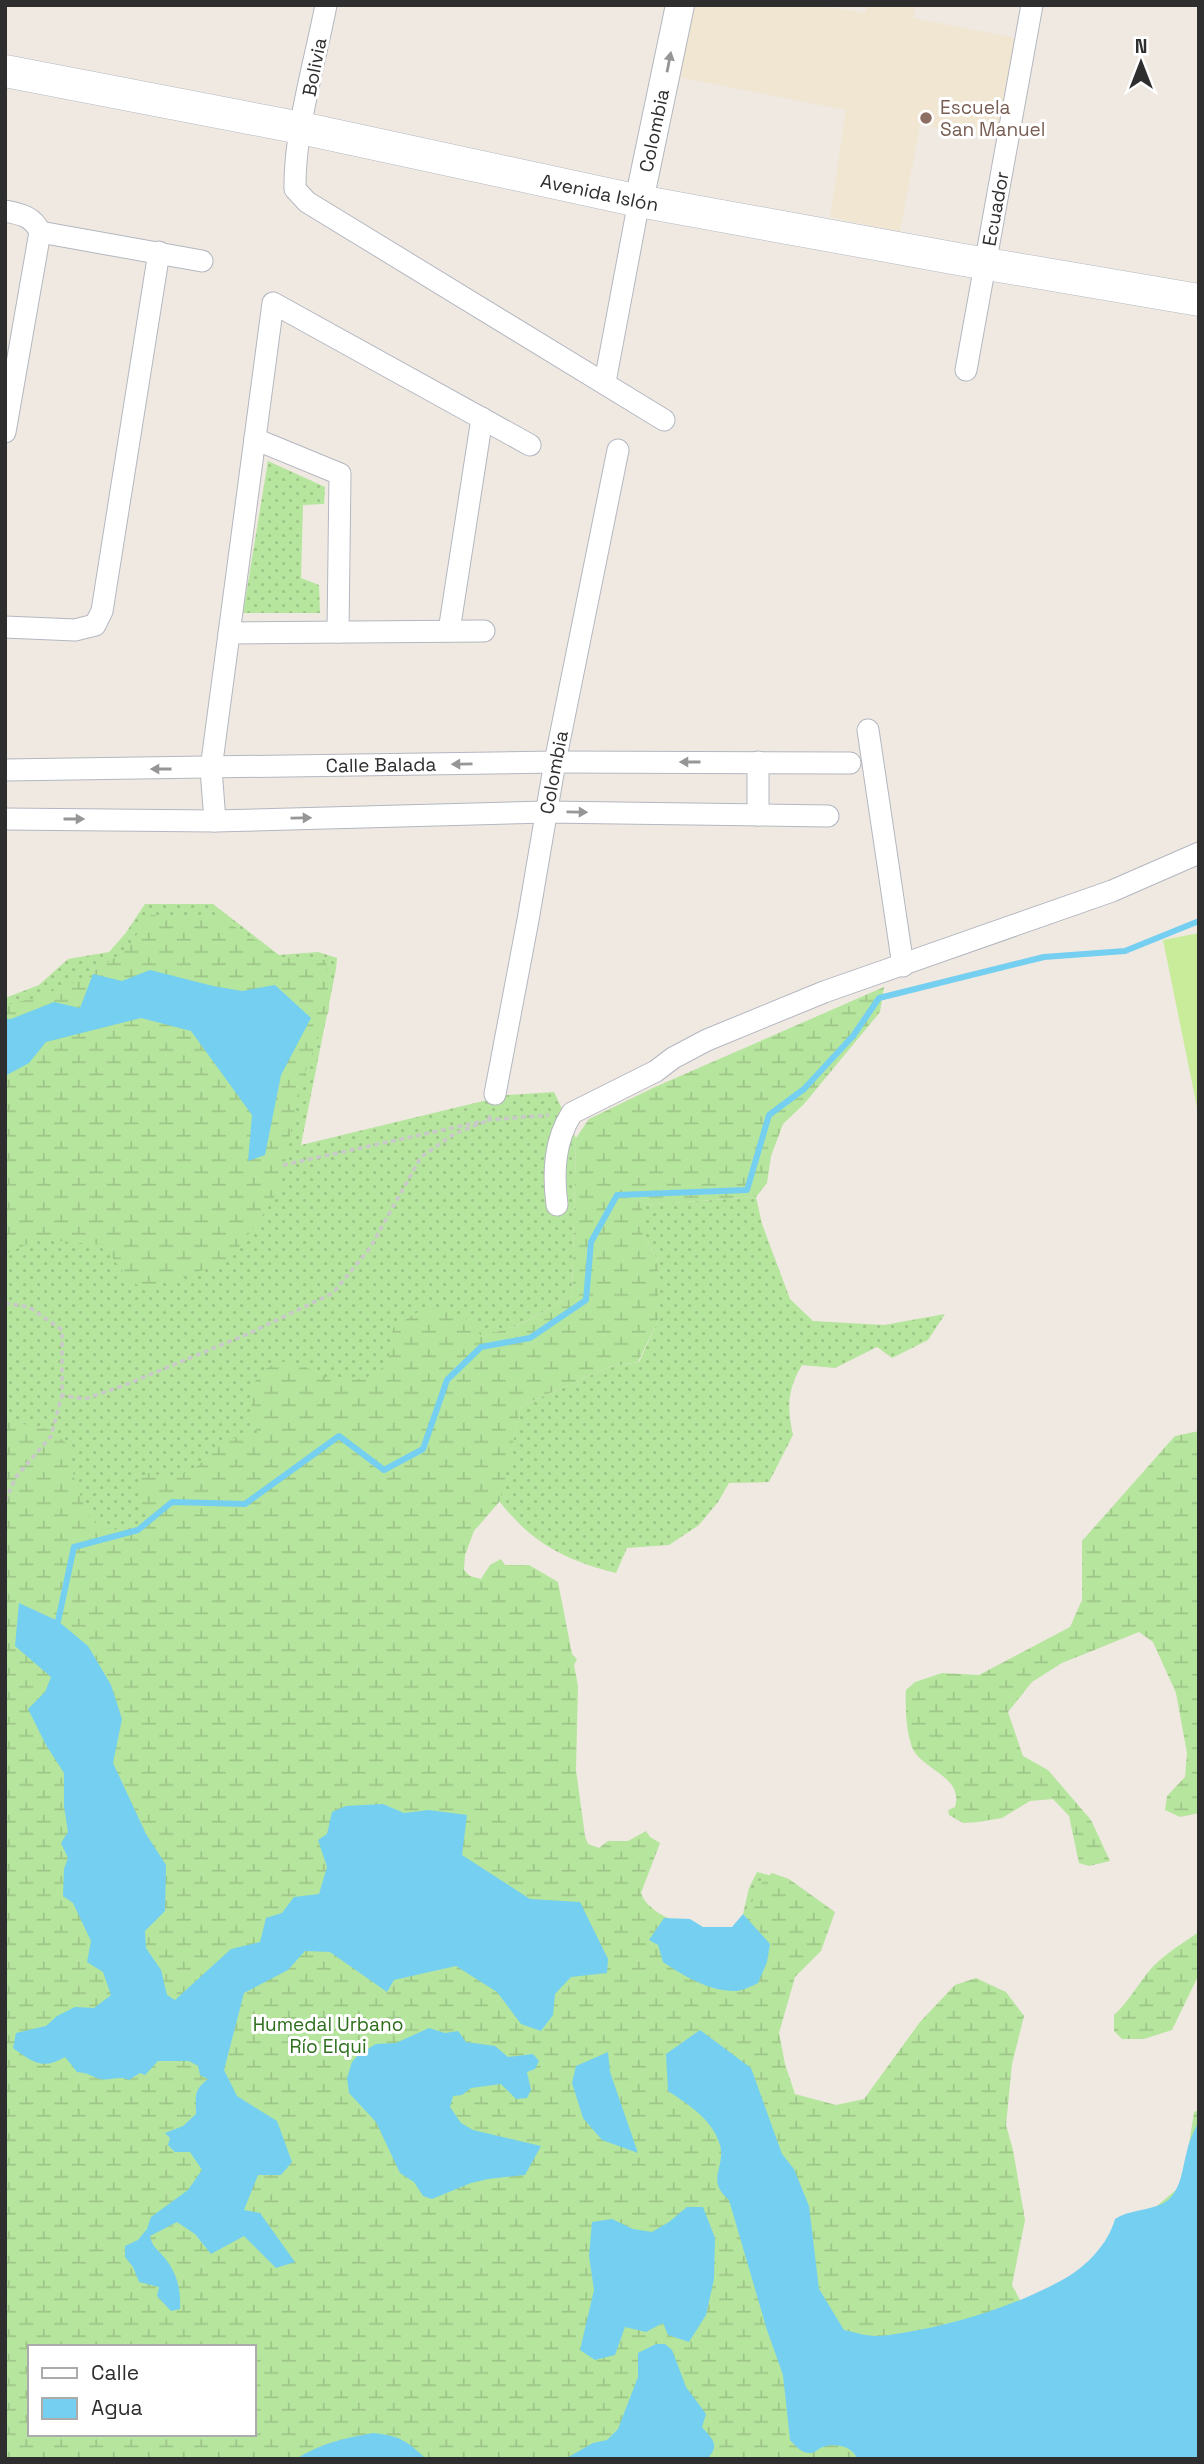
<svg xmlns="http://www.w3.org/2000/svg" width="1204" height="2464" viewBox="0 0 1204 2464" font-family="'Space Grotesk',sans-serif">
	<defs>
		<pattern id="grass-dots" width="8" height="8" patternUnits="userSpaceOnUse" patternTransform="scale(1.75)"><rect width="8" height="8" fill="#b6e59e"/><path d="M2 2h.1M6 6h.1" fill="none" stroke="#9dc588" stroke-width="1.8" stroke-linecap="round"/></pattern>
		<pattern id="wetland-marsh" width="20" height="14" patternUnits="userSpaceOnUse" patternTransform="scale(1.75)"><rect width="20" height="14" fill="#b6e59e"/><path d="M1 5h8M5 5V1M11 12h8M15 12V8" fill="none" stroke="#9dc588"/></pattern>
	</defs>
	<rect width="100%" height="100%" fill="#efe9e1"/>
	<path fill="#f0e6d1" d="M686,5H818L865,13L867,5H915L913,18L1021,39L1002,137L920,125L900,232L830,217L846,110L673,76Z"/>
	<g fill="url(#grass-dots)">
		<path d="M268,461L325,487L324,504L303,505L301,578L319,585L320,613H243Z"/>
		<path d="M145,904H213L279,955L318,952L337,958L336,969L301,1145L508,1095L554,1092L576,1138L572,1296L521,1324L467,1342L266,1526L5,1652V998L39,985L68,959L109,952L125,934Z"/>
		<path d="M756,1197L762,1224L790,1299L813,1321L884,1325L945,1314L928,1340L892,1358L877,1347L835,1368L802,1365C787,1390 787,1408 793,1435L769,1482L729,1483L718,1502L699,1525L669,1545L627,1548L616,1573C563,1560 529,1541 496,1497L507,1467L521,1406L609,1367L639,1362L658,1321V1261L642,1233V1205Z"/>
		<path d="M757,1872L772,1876L759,1932L743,1914L749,1888Z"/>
	</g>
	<g fill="url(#wetland-marsh)" fill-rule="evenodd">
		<path d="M151,915L223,919L283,958L326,960L329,1010L299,1088L283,1173L273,1201L228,1262L144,1289L128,1279L103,1245L39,1239L5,1254V1005L35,998L82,979L125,951Z"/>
		<path d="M884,987L880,1012L804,1104L783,1124L771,1156L767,1183L756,1197L642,1205V1233L658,1261V1321L638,1362L609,1367L521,1406L500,1501L474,1531L465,1555L464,1570L470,1576L481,1579L490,1565L501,1559L505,1565H529L558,1582L572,1654L577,1659L574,1665L578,1686L576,1770L585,1836L588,1844L599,1848L608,1841H628L646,1831L650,1837L660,1843L641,1893C650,1922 724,1942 746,1920C753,1912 751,1898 757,1889C760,1883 767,1878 772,1873L789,1879L835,1912L821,1951L795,1977L779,2033L785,2064L795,2094L836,2105L864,2099L920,2022L955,1985L976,1978L1006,1992L1024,2016L1012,2064L1006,2125L1013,2150L1025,2220L1012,2285L1021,2302L1046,2299L1183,2184L1194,2112L1199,2110V2459H5V1420L51,1430L67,1444L75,1481L87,1513L100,1528L122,1530L141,1528L153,1516L138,1499V1482L147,1473C183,1480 198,1472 218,1442L257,1433C255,1423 252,1412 251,1401C250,1378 269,1359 292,1362C304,1364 315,1374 326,1377C344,1383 369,1381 382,1368C393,1356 389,1343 393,1328C402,1323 413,1313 423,1310C444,1305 475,1317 481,1337L521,1324L572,1296L576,1138L589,1119L655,1087ZM30,2347H254V2434H30Z"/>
		<path d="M1199,1431V1813L1180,1817L1165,1810L1167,1796L1185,1777L1187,1753L1176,1693L1153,1642L1139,1632L1062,1663L1032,1682L1008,1712L1023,1756L1048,1770L1091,1820L1110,1861L1089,1866L1079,1863L1069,1816L1053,1799L1030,1801L1002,1818L978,1822L963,1823L949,1815L948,1810L955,1807C963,1779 930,1772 916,1754C906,1741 905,1706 906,1690L915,1682L942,1673L979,1675L1070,1627L1082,1600V1541L1175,1436Z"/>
		<path d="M1199,1932V1974L1172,2030L1144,2039H1122L1114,2031V2015C1127,2003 1135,1989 1146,1975C1159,1957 1180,1945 1199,1932Z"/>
	</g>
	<path fill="#c9ec9a" d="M1199,933V1117L1163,940Z"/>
	<g fill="#75cff0">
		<path d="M150,970L213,986L242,991L275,985L311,1018L281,1075L265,1155L248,1161L252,1115L191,1031L141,1018L46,1042L29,1063L5,1076V1019H11L54,1002L80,1008L93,974L122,981Z"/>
		<path d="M19,1603L58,1621L88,1646L111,1685L122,1719L113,1763L146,1834L166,1865L165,1911L145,1931L146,1948L161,1970L167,1995L175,2000L231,1949L260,1942L266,1918L282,1913L294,1897L319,1894L327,1867L318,1840L327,1834L332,1812L346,1806L383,1804L404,1813L429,1810L467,1815L462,1855L530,1899L580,1902L608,1959L607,1973L571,1977L555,1994L553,2015L541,2031L521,2024L497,1992L456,1966L394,1980L387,1992L330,1952L305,1951L288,1970L244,1993L224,2070L237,2096L277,2121L292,2162L281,2175H258L244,2210L260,2213L295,2262L276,2268L244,2236L211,2254L195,2234L177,2222L150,2236C152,2246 156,2248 162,2255C177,2271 181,2289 180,2309L171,2311L157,2296L159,2287L139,2282L133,2267L125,2257V2246L138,2240L147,2229L151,2217L188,2190L202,2170L190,2152H175L168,2145L170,2138L165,2133L183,2126L196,2114C196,2095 193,2091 208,2079L200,2075L198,2066L189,2061H158L145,2075L140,2073L129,2080C118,2075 110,2081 100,2079C91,2076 88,2073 77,2072L65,2057C42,2070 34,2063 13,2048L16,2033L46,2026L57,2016L75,2007L94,2008L111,1995L103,1972L87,1962L91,1941L73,1903L63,1896L64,1869L68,1858L61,1843L68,1832L64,1806V1773L46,1745L28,1709L45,1692L51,1677L15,1646Z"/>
		<path d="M743,1914L770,1944L767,1962L758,1983C752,1986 744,1990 737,1991C710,1992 684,1976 663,1962L658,1945L649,1940L664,1918L690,1919L703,1927H732Z"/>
		<path d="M429,2028L445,2033L458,2031L466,2042L495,2046L508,2057L533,2054L539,2061L535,2069L527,2072L531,2090L527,2098L516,2099L501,2084L471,2088L462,2095L453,2096L450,2107L461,2123L473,2130L541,2146L525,2175L488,2179L471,2183L432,2199L423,2196L414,2182L400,2173L376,2122L349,2093L347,2078L352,2062L359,2054L376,2044L396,2043Z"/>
		<path d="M700,2030L751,2068L782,2154L794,2169L809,2206L819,2289L844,2330C854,2332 865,2336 876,2336C884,2336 894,2334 902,2333C954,2325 1018,2305 1064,2279C1087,2266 1108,2244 1115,2219C1129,2210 1146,2211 1162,2204C1181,2195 1182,2169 1187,2151C1189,2140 1195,2130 1199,2120V2459H857C853,2446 835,2443 823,2447C817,2449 815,2454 808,2453C800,2452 795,2445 790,2440L783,2375L767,2330L729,2200C705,2180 726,2168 720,2145C713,2120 688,2104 668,2091L666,2054Z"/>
		<path d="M608,2052L610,2072L638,2153L602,2140L583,2118L572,2083L576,2066Z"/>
		<path d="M687,2207H703L715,2238L714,2279L706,2315L689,2342L668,2335L663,2323L646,2332L625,2327L615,2355L595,2360L580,2350L594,2290L589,2256L592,2222L612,2219L633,2229L652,2232L669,2222Z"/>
		<path d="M656,2344H665L672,2350L686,2387L706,2414L702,2427C712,2439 721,2445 707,2459H565L593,2443L607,2440L618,2429L638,2377V2353Z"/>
		<path d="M373,2433C401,2436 407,2441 426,2459H296C321,2443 345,2438 373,2433Z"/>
	</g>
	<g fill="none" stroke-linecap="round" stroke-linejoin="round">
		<path stroke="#75cff0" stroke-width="6" d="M58,1621L74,1547L138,1530L172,1502L245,1504L339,1436L384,1470L423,1449L447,1380L481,1347L530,1338L586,1300L591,1242L617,1195L747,1190L769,1115L804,1089L853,1036L879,998L1044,957L1125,951L1199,921"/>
		<g stroke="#b4b7c1" stroke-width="23">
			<g id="minor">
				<path d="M326,5C315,62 294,132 295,189L307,202L664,420"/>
				<path d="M5,211C20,214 33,216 40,232L5,432"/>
				<path d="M40,232L202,261"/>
				<path id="s1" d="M966,370L1032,5"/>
				<path d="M605,382L639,201"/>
				<path d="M255,439L340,474L338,632"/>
				<path d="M5,627L75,630L95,625L102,611L159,252"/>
				<path d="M449,631L482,418"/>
				<path d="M229,633L484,631"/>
				<path d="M868,730L903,966"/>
				<path id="s2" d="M5,770L555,762L850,763"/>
				<path d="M758,815V762"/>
				<path d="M5,819L215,821L546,812L828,816"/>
				<path d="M215,821L211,769L273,303L530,445"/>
				<path id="s3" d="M495,1094L528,920L555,762L618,450"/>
				<path d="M557,1205C553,1173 554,1141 572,1113L656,1071L673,1058L707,1040L824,992L1112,891L1199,853"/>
			</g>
		</g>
		<g stroke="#b4b7c1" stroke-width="30">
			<g id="tertiary">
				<path id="s4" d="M639,201L680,5"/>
			</g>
		</g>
		<g stroke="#b4b7c1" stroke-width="33">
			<g id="secondary">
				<path id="s5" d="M5,71L301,128L639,201L958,259L1199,300"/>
			</g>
		</g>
		<g stroke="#c9c9c9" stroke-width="3.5" stroke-dasharray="5 3.5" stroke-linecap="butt">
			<path d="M487,1120L549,1115"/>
			<path d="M283,1165L479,1122"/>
			<path d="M5,1303L29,1307L62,1330V1395L85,1399L125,1385L250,1333L333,1293L370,1248L421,1157L454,1134L489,1120L490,1113"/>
			<path d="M5,1501L16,1477L51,1436L62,1395"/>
		</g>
		<use href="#minor" stroke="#fff" stroke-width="21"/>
		<use href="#tertiary" stroke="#fff" stroke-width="28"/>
		<use href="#secondary" stroke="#fff" stroke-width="32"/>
	</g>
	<defs><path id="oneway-solid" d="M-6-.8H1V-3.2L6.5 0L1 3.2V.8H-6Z" transform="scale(1.75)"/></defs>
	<g fill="#969696">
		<use href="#oneway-solid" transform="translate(669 62) rotate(-79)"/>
		<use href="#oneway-solid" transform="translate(690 762) rotate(-180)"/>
		<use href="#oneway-solid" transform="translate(462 764) rotate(179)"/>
		<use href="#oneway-solid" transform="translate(161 769) rotate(180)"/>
		<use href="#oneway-solid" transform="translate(577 812) rotate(1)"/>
		<use href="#oneway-solid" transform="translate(301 818) rotate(-1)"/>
		<use href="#oneway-solid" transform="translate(74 819)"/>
	</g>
	<circle fill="#8d6e63" stroke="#fff" stroke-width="2.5" cx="926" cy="118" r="7"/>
	<g text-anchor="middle" stroke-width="6" stroke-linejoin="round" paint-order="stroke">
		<g font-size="19" fill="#2e2e2e" stroke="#fff">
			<text transform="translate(314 67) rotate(-79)" y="7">Bolivia</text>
			<text dy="7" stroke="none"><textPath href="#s4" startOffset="72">Colombia</textPath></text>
			<text dy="7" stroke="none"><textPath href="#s5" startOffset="607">Avenida Islón</textPath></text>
			<text dy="7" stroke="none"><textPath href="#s1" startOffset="164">Ecuador</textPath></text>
			<text dy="7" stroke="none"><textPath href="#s2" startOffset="376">Calle Balada</textPath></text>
			<text dy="7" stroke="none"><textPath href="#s3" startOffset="327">Colombia</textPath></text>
		</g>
		<g font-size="19" fill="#785e54" stroke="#fff" text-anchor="start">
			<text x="940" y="114">Escuela<tspan x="940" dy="22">San Manuel</tspan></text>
		</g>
		<g font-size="19" fill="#2c6e1b" stroke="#fff">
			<text x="328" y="2031">Humedal Urbano<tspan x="328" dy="22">Río Elqui</tspan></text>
		</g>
	</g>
	<rect width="1204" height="2464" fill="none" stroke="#2e2e2e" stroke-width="14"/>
	<rect x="28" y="2345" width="228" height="91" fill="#ffffff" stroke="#ababab" stroke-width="2"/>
	<rect x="42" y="2368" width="35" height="10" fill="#ffffff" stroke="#ababab" stroke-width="2"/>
	<text x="91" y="2380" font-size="21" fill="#2e2e2e">Calle</text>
	<rect x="42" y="2398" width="35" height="21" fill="#75cff0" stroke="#ababab" stroke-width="2"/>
	<text x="91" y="2415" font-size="21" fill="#2e2e2e">Agua</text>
	<g transform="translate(1141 63)" stroke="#ffffff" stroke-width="5" paint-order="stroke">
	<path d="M0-5L12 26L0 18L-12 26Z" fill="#2e2e2e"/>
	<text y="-10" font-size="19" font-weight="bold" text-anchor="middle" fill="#2e2e2e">N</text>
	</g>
</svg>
